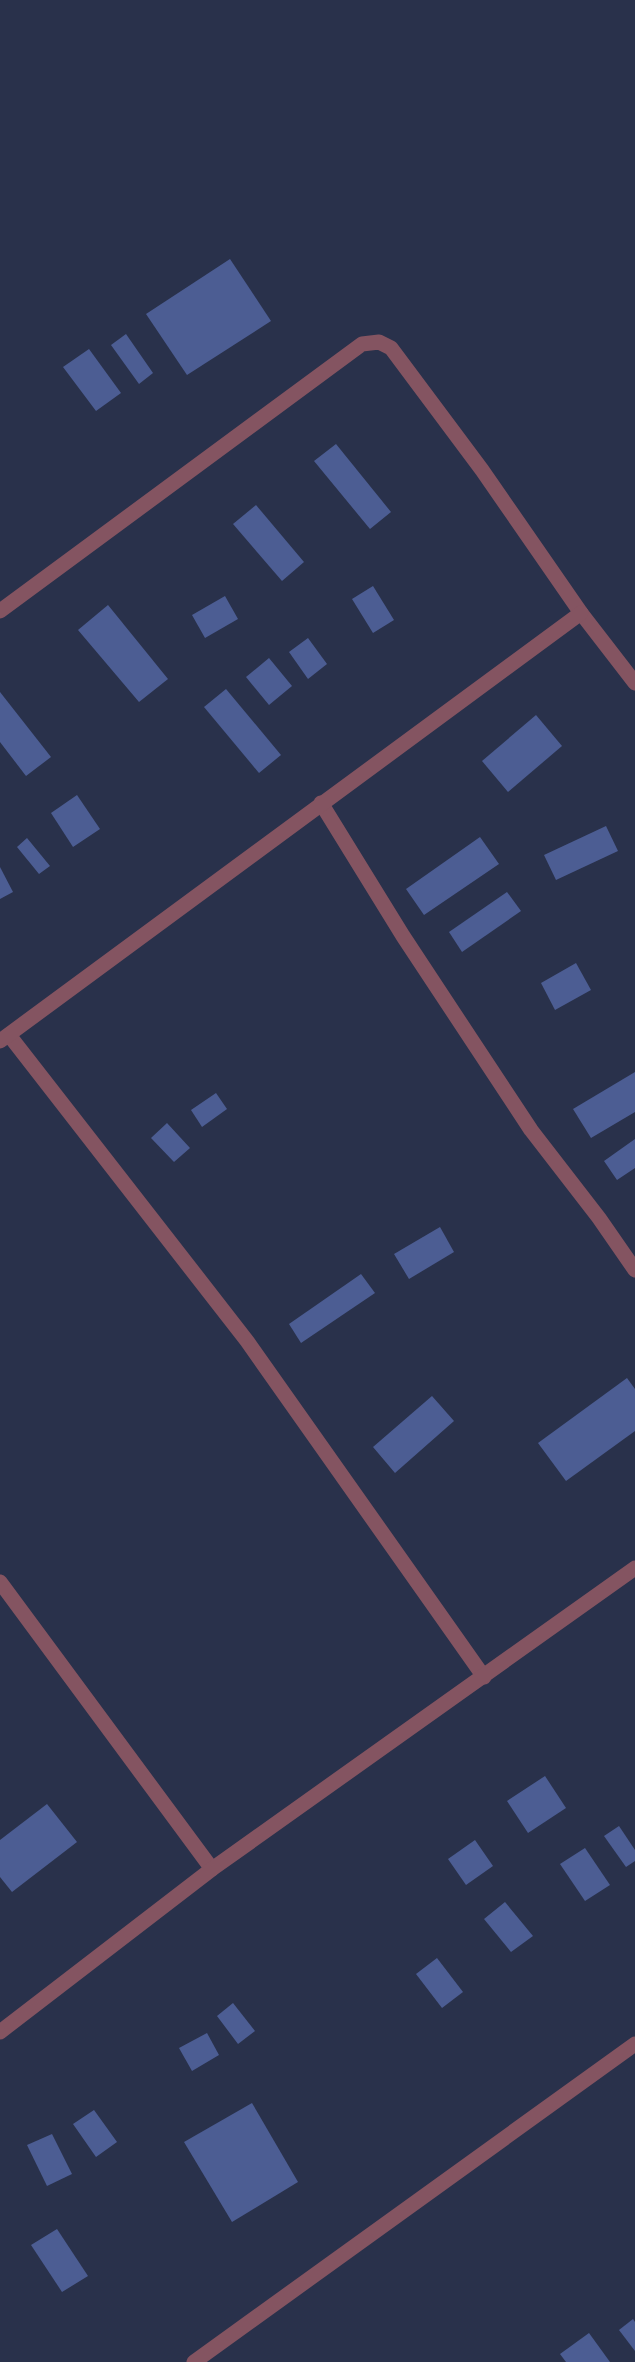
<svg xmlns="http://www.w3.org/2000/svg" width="635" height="2362" viewBox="0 0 635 2362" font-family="'Exo 2',sans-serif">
	<rect width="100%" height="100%" fill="#29314b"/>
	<g fill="#4c5d93">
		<path d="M230,259L271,321L187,375L146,314Z"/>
		<path d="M126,334L153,373L139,384L111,345Z"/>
		<path d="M89,349L121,393L96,411L63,367Z"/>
		<path d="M336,444L391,512L370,529L314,461Z"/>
		<path d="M256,505L304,562L282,581L233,524Z"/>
		<path d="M373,586L394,620L373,633L352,599Z"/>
		<path d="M225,596L238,619L205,638L192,615Z"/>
		<path d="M108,605L168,679L139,702L78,630Z"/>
		<path d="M308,638L327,664L308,679L289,652Z"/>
		<path d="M269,658L292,686L269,705L246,677Z"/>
		<path d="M226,689L281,755L259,773L204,707Z"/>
		<path d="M0,692L51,757L26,776L0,742Z"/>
		<path d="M536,715L562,746L508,792L482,761Z"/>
		<path d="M77,795L100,829L73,847L51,813Z"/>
		<path d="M606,826L618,851L556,880L544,855Z"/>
		<path d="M480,837L499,864L424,915L406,889Z"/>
		<path d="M27,838L50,866L39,874L17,847Z"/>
		<path d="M0,867L13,892L0,899Z"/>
		<path d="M507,892L521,911L462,952L449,932Z"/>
		<path d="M576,963L591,990L555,1010L541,983Z"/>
		<path d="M635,1072V1112L591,1138L573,1109Z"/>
		<path d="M216,1093L227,1109L202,1127L191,1110Z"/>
		<path d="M167,1123L190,1148L174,1162L151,1138Z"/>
		<path d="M635,1139V1168L617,1180L604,1161Z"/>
		<path d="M440,1227L454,1252L409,1279L394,1254Z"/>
		<path d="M361,1274L375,1293L301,1343L289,1324Z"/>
		<path d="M627,1378L635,1389V1431L566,1481L538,1443Z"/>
		<path d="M432,1396L454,1421L395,1473L373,1447Z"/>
		<path d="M545,1776L566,1808L528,1833L507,1801Z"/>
		<path d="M47,1804L77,1842L12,1892L0,1877V1840Z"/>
		<path d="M619,1826L635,1850V1861L626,1867L604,1836Z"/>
		<path d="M475,1840L493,1866L466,1885L448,1859Z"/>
		<path d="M585,1848L610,1885L585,1901L560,1864Z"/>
		<path d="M505,1902L533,1936L511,1952L484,1919Z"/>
		<path d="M437,1958L463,1992L442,2008L416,1974Z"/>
		<path d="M233,2003L255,2031L238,2044L217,2016Z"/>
		<path d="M207,2033L219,2055L192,2071L179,2048Z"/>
		<path d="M252,2103L298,2182L232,2222L184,2142Z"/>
		<path d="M94,2110L117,2142L96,2157L73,2124Z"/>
		<path d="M52,2134L72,2174L47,2186L27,2145Z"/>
		<path d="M57,2229L88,2276L62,2292L31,2245Z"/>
		<path d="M633,2319L635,2322V2351L619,2330Z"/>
		<path d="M589,2333L610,2362H566L560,2354Z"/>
	</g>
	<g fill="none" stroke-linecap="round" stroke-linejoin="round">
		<g stroke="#845461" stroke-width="15">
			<path d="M0,611L362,344L379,342L391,348L482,470L581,613L635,683"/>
			<path d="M321,803L403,936L531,1130L599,1218L635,1270"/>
			<path d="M9,1035L247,1341L484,1677"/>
			<path d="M0,1041L581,613"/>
			<path d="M0,1582L212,1869"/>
			<path d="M0,2032L212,1869L635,1568"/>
			<path d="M194,2362L635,2044"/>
		</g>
	</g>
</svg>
